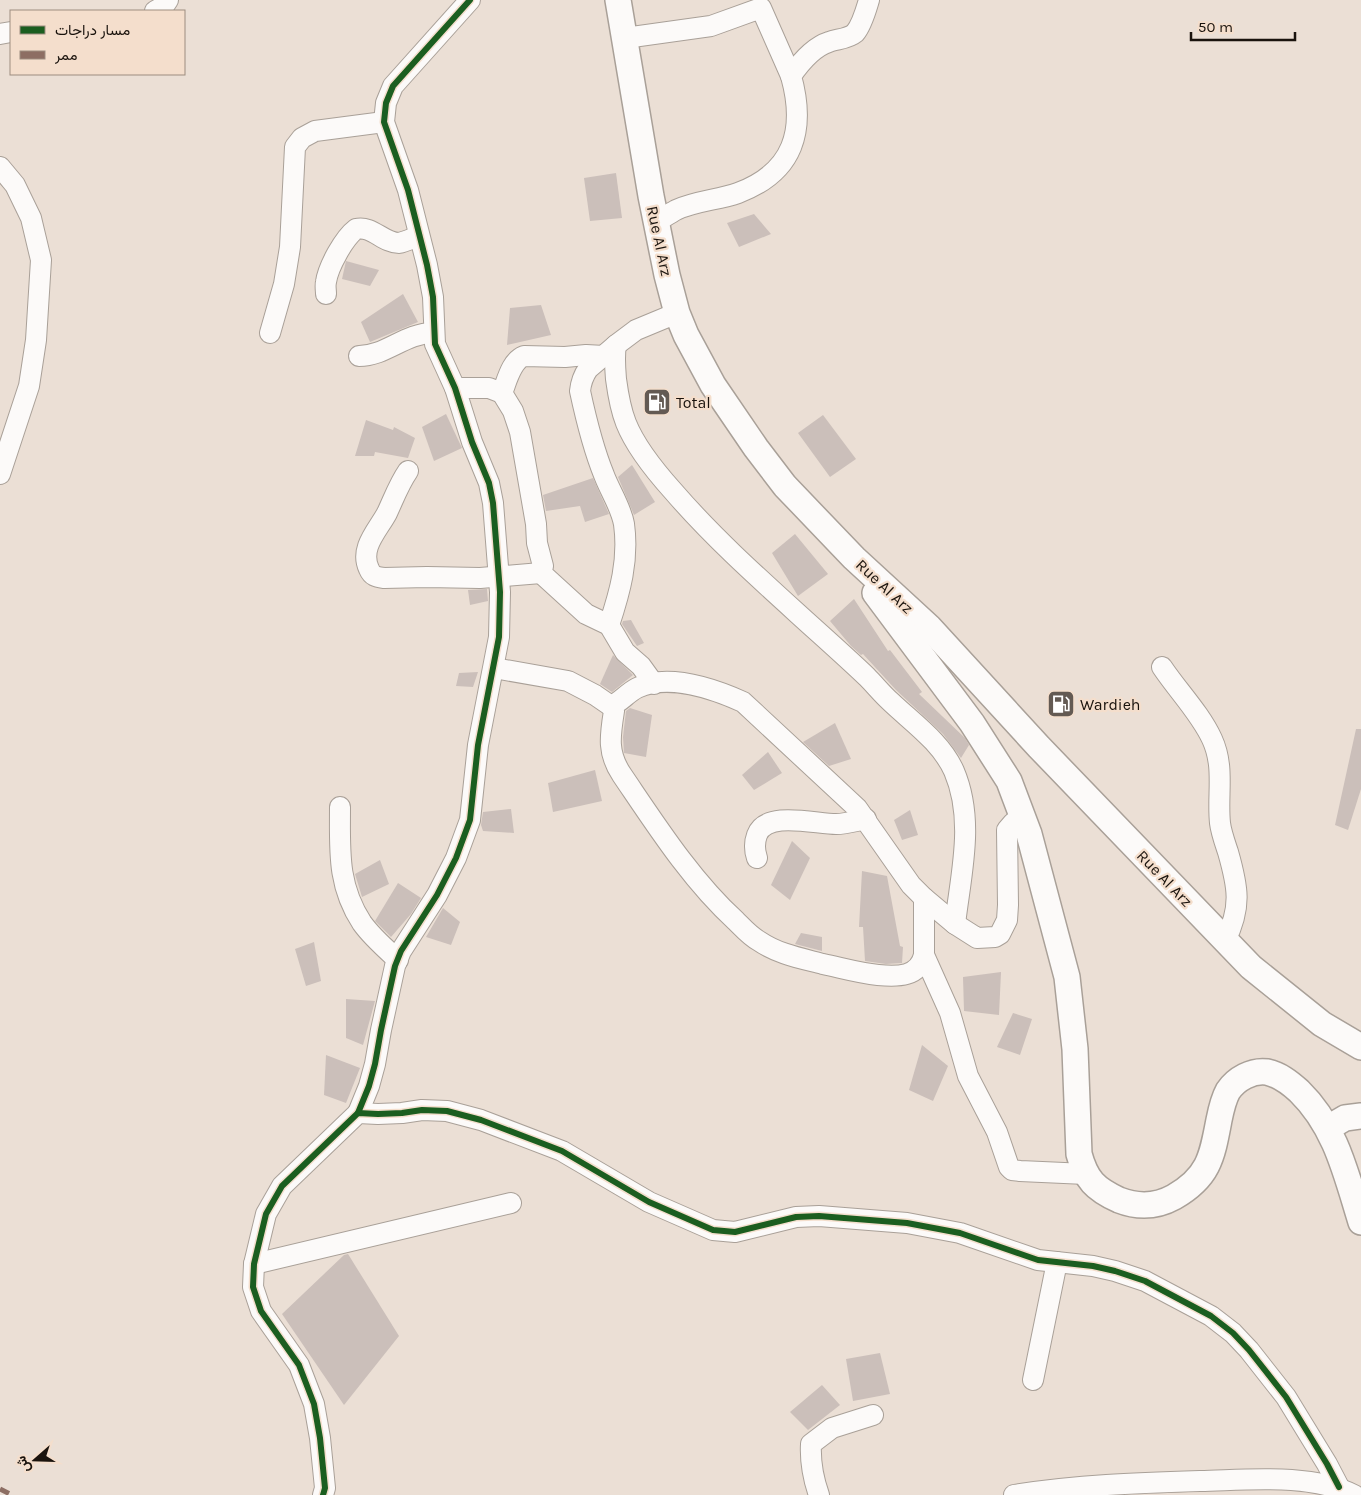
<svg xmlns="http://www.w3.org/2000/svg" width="1361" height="1495" viewBox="0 0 1361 1495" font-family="Karla,Vazirmatn,sans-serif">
	<rect width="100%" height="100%" fill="#ebdfd5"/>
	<g fill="#cbbfba">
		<path d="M616,173L622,218L590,221L584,178Z"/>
		<path d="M754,214L771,234L739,247L727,223Z"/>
		<path d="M346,261L379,270L370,286L342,279Z"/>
		<path d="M403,294L418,322L370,342L361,322Z"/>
		<path d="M541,305L551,335L507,345L510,308Z"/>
		<path d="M446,414L462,448L434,461L422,427Z"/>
		<path d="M823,415L856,459L830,477L798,433Z"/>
		<path d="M366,420L393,430L394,427L415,438L408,458L375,452L374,456H355Z"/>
		<path d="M632,465L655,502L634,515L618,477Z"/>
		<path d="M593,478L609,514L585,522L580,506L546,511L543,495Z"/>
		<path d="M795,534L828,574L798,596L772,553Z"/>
		<path d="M487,589L488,601L470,605L468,590Z"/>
		<path d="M854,599L888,651L890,650L922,692L919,694L965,738L969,745L961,758L943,734L896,690L863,654L861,655L851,646L830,621Z"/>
		<path d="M631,620L644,643L637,646L622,624L623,621Z"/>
		<path d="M613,655L633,675L612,692L600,684Z"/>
		<path d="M478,672L473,687L456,686L459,673Z"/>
		<path d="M630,708L652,715L646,757L624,753L623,737L626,711Z"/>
		<path d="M835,723L851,759L829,766L803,742Z"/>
		<path d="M1356,729H1361V789L1348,830L1335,825Z"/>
		<path d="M768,752L782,773L754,790L742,775Z"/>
		<path d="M595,770L602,801L553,812L548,783Z"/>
		<path d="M511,809L514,833L483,831L481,825L483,812Z"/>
		<path d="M910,810L918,835L902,840L894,820Z"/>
		<path d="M792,841L810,858L790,900L771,885Z"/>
		<path d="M380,860L389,884L362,897L355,874Z"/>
		<path d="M862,871L887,876L900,946L903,947L902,963L886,964L865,961L863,927H859Z"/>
		<path d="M398,883L421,898L411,914L391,937L375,921Z"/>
		<path d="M443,908L460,922L451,945L426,937Z"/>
		<path d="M801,933L822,937V951L795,944Z"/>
		<path d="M314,942L321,981L306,986L295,949Z"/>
		<path d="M1001,972L999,1015L964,1011L963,977Z"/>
		<path d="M346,999L375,1001L363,1045L346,1038Z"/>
		<path d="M1013,1013L1032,1019L1020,1055L997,1047Z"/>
		<path d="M922,1045L948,1066L933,1101L909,1090Z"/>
		<path d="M326,1055L360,1068L346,1103L324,1095Z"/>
		<path d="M348,1254L399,1336L344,1405L282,1314L344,1255Z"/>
		<path d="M880,1353L890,1394L853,1401L846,1359Z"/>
		<path d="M822,1385L840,1405L808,1430L790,1412Z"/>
	</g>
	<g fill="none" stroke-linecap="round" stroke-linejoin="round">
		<g stroke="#a9a098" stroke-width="22">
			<g id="minor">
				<path d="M155,11L164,6L168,0"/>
				<path d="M0,34L11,32"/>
				<path d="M625,38L711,26L761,8L791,76"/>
				<path d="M0,167L15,185L31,218L41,260L36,340L29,386L0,474"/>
				<path d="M656,222C663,218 669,214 676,210C695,201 718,200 738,193C794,172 806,130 791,76C800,63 813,47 829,42C837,39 848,39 855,33C862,25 866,10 869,0"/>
				<path d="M326,294C326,290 325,286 326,282C328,267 344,238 356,229C372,225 383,243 399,243C405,242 413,238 419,236"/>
				<path d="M270,333L284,284L290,247L295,147L302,138L315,131L384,122"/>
				<path d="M616,345C614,356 615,367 616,379C618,394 620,408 626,423C636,448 655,471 673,491C711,535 754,574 797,613C820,634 844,655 867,677C875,685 882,694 891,702C913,723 941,742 954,771C975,820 961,873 955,924"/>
				<path d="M359,356C386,356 405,333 433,333"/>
				<path d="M604,356L586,355L565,357L524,356C511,361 507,381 502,393L513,411L520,432L536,524L537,543L543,566L541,573L586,614L609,625L625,652L641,666L654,684"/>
				<path d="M455,388H489L502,393"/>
				<path d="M408,471C399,484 394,498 387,513C378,530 359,548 369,569C372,576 376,577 384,578L427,577L480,578L541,573"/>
				<path d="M609,625C620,592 629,560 624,524C621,507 610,491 604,475C593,448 586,419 580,391C581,382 583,376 588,369L616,345L636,330L677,313"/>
				<path d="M1162,667C1178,691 1200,713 1212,739C1225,767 1217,794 1220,823C1221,832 1225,843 1228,852C1238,887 1242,907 1225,941"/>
				<path d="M494,668L568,681L595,695L611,706L614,711C610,736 607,753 622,775C656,825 691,880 736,921C743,928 750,936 759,941C778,954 800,958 823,964C842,968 859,973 878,975C898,977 919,977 924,955V898"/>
				<path d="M611,706C621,702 627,693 637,688C668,673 714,689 743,702L857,808L911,885L924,898L955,924L977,938L995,937L1000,934L1007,920L1008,905L1007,830L1013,823L1026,824"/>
				<path d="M340,807C340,850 337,885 362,923C372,937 386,949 398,960"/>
				<path d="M757,858C754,849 754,843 757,835C766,810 815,824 836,824C846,824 856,821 866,819"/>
				<path d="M924,955L950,1013L968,1076L997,1132L1009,1167L1012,1170L1020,1171L1086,1174"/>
				<path d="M358,1113L369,1086L375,1064L381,1030L395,966L401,951L437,895L456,858L470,820L478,745L499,637L500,592L493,503L489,483L472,442L455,388L435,344L433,297L427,265L408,190L384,122L386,103L393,86L470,0"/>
				<path d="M254,1264L511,1203"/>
				<path d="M1033,1380L1057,1262"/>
				<path d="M323,1495L325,1488L320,1438L314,1404L299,1365L261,1311L253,1287L254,1264L266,1214L282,1186L358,1113L378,1114L402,1113L422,1110L447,1111L481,1120L562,1151L649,1202L713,1230L735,1232L796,1217L819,1216L907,1223L960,1233L1038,1260L1093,1266L1115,1271L1145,1281L1211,1316L1233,1333L1249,1350L1286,1397L1327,1464L1339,1487"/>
				<path d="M819,1495C813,1478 810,1462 811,1444L832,1428L873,1415"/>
				<path d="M1014,1495C1077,1485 1136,1483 1200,1481C1248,1480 1310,1473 1354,1495"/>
			</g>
		</g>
		<g stroke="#a9a098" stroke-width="28">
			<g id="major">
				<path d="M618,0L651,196L667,275L677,313L686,335L713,385L756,448L785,486L854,558L929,627L1039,747L1251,967L1322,1024L1361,1047"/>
				<path d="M875,593L972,723L1009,781L1029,834L1067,977L1075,1049L1079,1154C1086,1180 1095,1189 1119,1200C1137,1207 1156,1207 1174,1197C1209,1177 1212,1157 1219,1120C1221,1110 1223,1100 1228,1091C1236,1079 1252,1070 1267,1072C1280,1075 1289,1082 1299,1091C1336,1127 1346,1174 1361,1222"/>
				<path d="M1328,1128L1345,1118L1361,1116"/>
			</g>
		</g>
		<use href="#minor" stroke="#fcfaf9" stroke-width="20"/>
		<use href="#major" stroke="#fcfaf9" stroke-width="25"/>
		<path stroke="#8d6e63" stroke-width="5" stroke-dasharray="10 5" stroke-linecap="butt" d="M0,1489L12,1495"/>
		<g stroke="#f4decc" stroke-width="9">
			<g id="cycleway">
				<path d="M358,1113L369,1086L375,1064L381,1030L395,966L401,951L437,895L456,858L470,820L478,745L499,637L500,592L493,503L489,483L472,442L455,388L435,344L433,297L427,265L408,190L384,122L386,103L393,86L470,0"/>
				<path d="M323,1495L325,1488L320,1438L314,1404L299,1365L261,1311L253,1287L254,1264L266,1214L282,1186L358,1113L378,1114L402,1113L422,1110L447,1111L481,1120L562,1151L649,1202L713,1230L735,1232L796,1217L819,1216L907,1223L960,1233L1038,1260L1093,1266L1115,1271L1145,1281L1211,1316L1233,1333L1249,1350L1286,1397L1327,1464L1339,1487"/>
			</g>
		</g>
		<use href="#cycleway" stroke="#1b5e20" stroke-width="6"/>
	</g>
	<defs>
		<g id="fuel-square" transform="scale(1.4375)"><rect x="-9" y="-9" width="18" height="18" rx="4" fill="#635a53" stroke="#f4decc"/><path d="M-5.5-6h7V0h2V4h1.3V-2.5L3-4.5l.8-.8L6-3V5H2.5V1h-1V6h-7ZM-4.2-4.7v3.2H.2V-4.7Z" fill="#fff"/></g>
	</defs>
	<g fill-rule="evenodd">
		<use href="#fuel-square" x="657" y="402"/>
		<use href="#fuel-square" x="1061" y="704"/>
	</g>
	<g text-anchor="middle" stroke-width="4.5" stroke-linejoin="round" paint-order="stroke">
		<g font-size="16" fill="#1a130d" stroke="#f4decc">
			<text transform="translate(660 241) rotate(78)" y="6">Rue Al Arz</text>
			<text transform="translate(885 586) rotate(43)" y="6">Rue Al Arz</text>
			<text transform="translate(1165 878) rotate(46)" y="6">Rue Al Arz</text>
		</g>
		<g font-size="16" fill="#1a130d" stroke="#f4decc" text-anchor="start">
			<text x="676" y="408">Total</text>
			<text x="1080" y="710">Wardieh</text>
		</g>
	</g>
	<rect x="10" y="10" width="175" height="65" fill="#f4decc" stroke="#9d8d80"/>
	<rect x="20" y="26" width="25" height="8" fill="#1b5e20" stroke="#9d8d80"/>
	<text x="55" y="35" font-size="15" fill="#1a130d">مسار دراجات</text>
	<rect x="20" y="51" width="25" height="8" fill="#8d6e63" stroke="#9d8d80"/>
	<text x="55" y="60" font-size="15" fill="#1a130d">ممر</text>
	<g transform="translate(35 1460) rotate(250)" stroke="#f4decc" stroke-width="4" paint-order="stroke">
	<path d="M0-4L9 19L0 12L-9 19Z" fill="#1a130d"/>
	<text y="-8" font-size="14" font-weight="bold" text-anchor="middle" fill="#1a130d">ش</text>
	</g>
	<path d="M1191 32v8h104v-8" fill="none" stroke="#1a130d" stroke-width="2.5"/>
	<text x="1198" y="32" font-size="15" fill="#1a130d" stroke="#f4decc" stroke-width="4" paint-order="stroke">50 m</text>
</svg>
